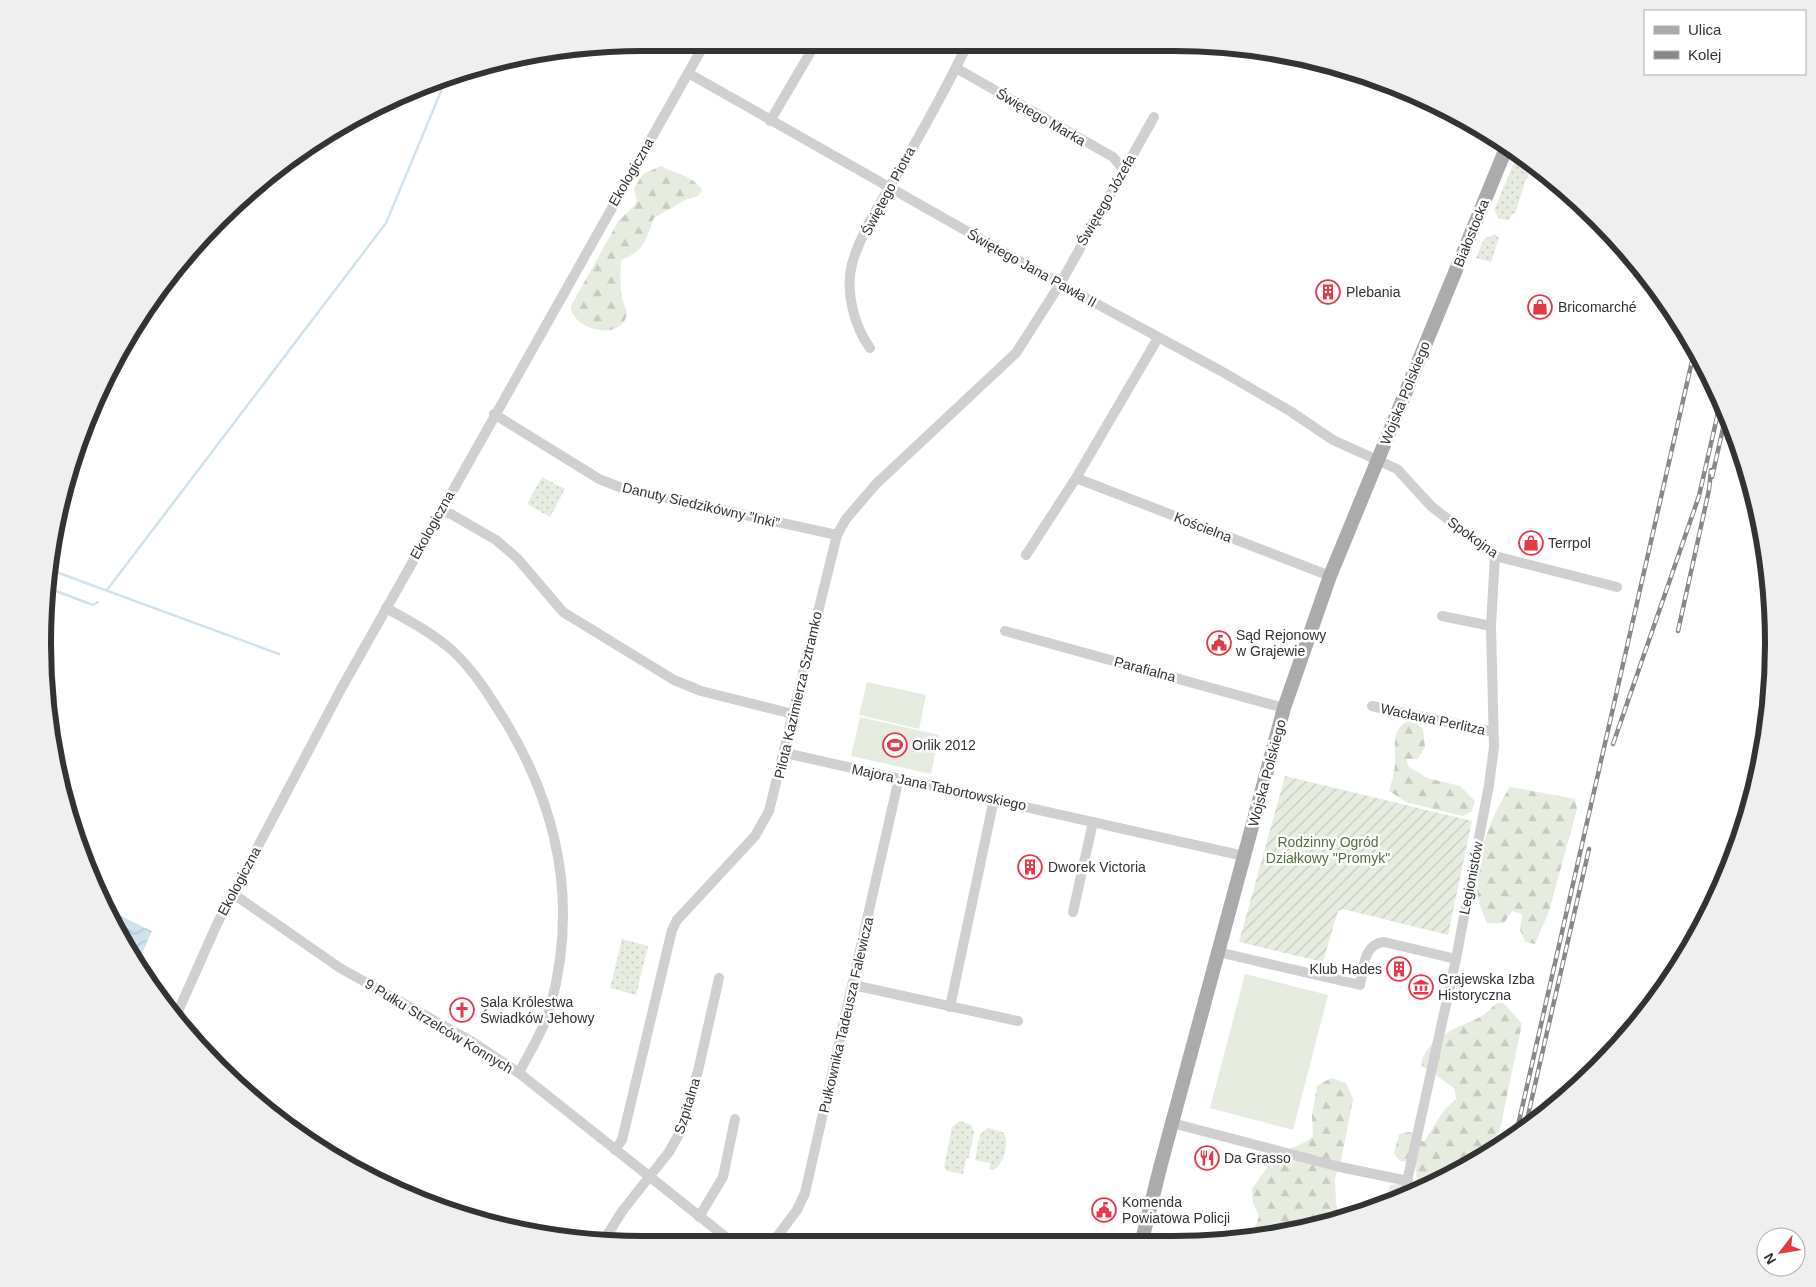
<svg xmlns="http://www.w3.org/2000/svg" width="1816" height="1287" viewBox="0 0 1816 1287" font-family="Helvetica,sans-serif">
	<defs>
		<pattern id="grass-dots" width="8" height="8" patternUnits="userSpaceOnUse" patternTransform="scale(1.25)"><rect width="8" height="8" fill="#e6ecdf"/><path d="M2 2h.1M6 6h.1" fill="none" stroke="#c6cbc0" stroke-width="1.8" stroke-linecap="round"/></pattern>
		<pattern id="forest-firs" width="22" height="20" patternUnits="userSpaceOnUse" patternTransform="scale(1.25)"><rect width="22" height="20" fill="#e6ecdf"/><path d="M5 1l3.5 6h-7zM16 11l3.5 6h-7z" fill="#c6cbc0"/></pattern>
		<pattern id="garden-furrows" width="10" height="10" patternUnits="userSpaceOnUse" patternTransform="scale(1.25)"><rect width="10" height="10" fill="#e6ecdf"/><path d="M-1 1l2-2M0 10L10 0M9 11l2-2" fill="none" stroke="#c6cbc0"/></pattern>
		<pattern id="water-waves" width="16" height="10" patternUnits="userSpaceOnUse" patternTransform="scale(1.25)"><rect width="16" height="10" fill="#cfe2ee"/><path d="M0 5q4-4 8 0t8 0" fill="none" stroke="#b2c2cd"/></pattern>
	</defs>
	<rect width="100%" height="100%" fill="#fff"/>
	<g fill="url(#grass-dots)">
		<path d="M1518,153L1534,164L1525,182L1515,214L1513,213L1509,220L1499,219L1494,210Z"/>
		<path d="M1495,234L1499,238L1491,262L1476,258L1484,239Z"/>
		<path d="M542,477L565,489L550,517L527,504Z"/>
		<path d="M622,939L648,946L636,995L610,988Z"/>
		<path d="M960,1121L971,1125L974,1132L969,1158H966L963,1174L947,1171L944,1167L952,1127Z"/>
		<path d="M988,1128L1003,1132C1010,1142 1004,1165 993,1170L989,1169L990,1163L975,1160L980,1134Z"/>
	</g>
	<g fill="url(#forest-firs)">
		<path d="M661,166C675,174 693,175 702,190L698,196L685,200L654,218C645,241 646,250 621,260C620,273 620,285 622,298C623,303 627,309 627,313C623,343 571,330 571,306L619,220L635,205L637,201L634,188L643,174Z"/>
		<path d="M1411,720L1423,729L1425,747L1418,759H1406L1409,767L1427,778L1460,786L1475,801L1472,811L1463,816L1441,811L1406,802L1389,791C1391,784 1393,778 1394,772C1398,753 1387,728 1411,720Z"/>
		<path d="M1510,787L1575,799L1577,809L1549,911L1535,944L1525,942L1520,930L1522,914L1512,911L1504,923H1487C1484,915 1479,906 1478,897C1474,860 1490,817 1510,787Z"/>
		<path d="M1498,1002L1505,1004L1522,1024L1497,1143L1438,1183L1407,1194L1417,1181L1415,1163L1400,1161L1394,1154L1399,1134L1410,1132L1424,1142L1444,1110L1456,1099L1454,1088L1421,1065C1427,1036 1456,1029 1480,1017C1486,1014 1492,1007 1498,1002Z"/>
		<path d="M1331,1078L1346,1083L1353,1099L1341,1161L1335,1178L1336,1204L1341,1219L1328,1224L1251,1239L1259,1216L1253,1203L1252,1189L1270,1163L1273,1155C1288,1147 1300,1148 1313,1136L1312,1115L1317,1086Z"/>
		<path d="M1400,1184L1402,1189L1399,1197L1385,1202L1390,1185Z"/>
	</g>
	<path fill="url(#garden-furrows)" d="M1285,776L1472,821L1448,935L1343,909L1338,911L1323,962L1239,942Z"/>
	<g fill="#e6ecdf">
		<path d="M867,682L926,695L919,729L859,715Z"/>
		<path d="M860,717L939,735L931,774L851,756Z"/>
		<path d="M1245,974L1328,995L1293,1130L1210,1108Z"/>
	</g>
	<path fill="url(#water-waves)" d="M104,908L152,931L139,960L104,909Z"/>
	<g fill="none" stroke-linecap="round" stroke-linejoin="round">
		<g stroke="#cfe2ee" stroke-width="2.5">
			<path d="M48,569L279,654"/>
			<path d="M48,588L93,605L98,602"/>
			<path d="M107,590L386,223L447,77"/>
		</g>
		<g stroke="#d0d0d0" stroke-width="10">
			<path d="M956,68L1113,157L1123,169"/>
			<path d="M688,73L1060,284L1221,371L1290,411L1333,440L1397,469L1431,506L1495,556L1617,587"/>
			<path d="M770,121L816,43"/>
			<path d="M870,348C854,326 845,291 852,264C861,232 881,202 898,173C923,130 947,87 968,43"/>
			<path d="M494,414L599,479L622,488L837,535"/>
			<path d="M1076,478L1330,576"/>
			<path d="M440,511L451,514L496,540L517,558L563,612L674,680L701,691L793,714"/>
			<path d="M1026,555L1076,478L1158,338"/>
			<path d="M386,608C410,621 432,633 453,651C475,672 491,698 507,724C560,813 578,907 550,1008C544,1031 529,1052 519,1073"/>
			<path d="M1442,616L1491,626"/>
			<path d="M1005,631L1284,708"/>
			<path d="M1372,706L1493,732"/>
			<path d="M785,753L1244,856"/>
			<path d="M232,893L340,968L471,1041L519,1073L732,1242"/>
			<path d="M1073,912L1093,822"/>
			<path d="M1218,952L1360,985C1364,968 1363,944 1384,942L1456,959"/>
			<path d="M853,985L1018,1021"/>
			<path d="M950,1007L994,799"/>
			<path d="M176,1016L217,924L341,689L705,43"/>
			<path d="M1172,1123L1340,1167L1408,1181"/>
			<path d="M615,1150L622,1140L672,930L677,920L755,836L769,811L837,535L846,519L876,484L1016,353L1060,284L1154,117"/>
			<path d="M1404,1195L1456,959L1489,785L1494,747L1491,626L1495,556"/>
			<path d="M699,1217L723,1177L735,1119"/>
			<path d="M773,1242L797,1210L805,1193L899,778"/>
			<path d="M602,1243L623,1210L669,1152L679,1134L698,1071L719,978"/>
		</g>
		<path stroke="#ababab" stroke-width="14" d="M1142,1240L1161,1164L1284,708L1330,576L1507,146"/>
		<g stroke="#888" stroke-width="4.5">
			<g id="rail">
				<path d="M1712,477L1726,415"/>
				<path d="M1678,631L1709,490L1711,470"/>
				<path d="M1613,744L1699,496L1720,404"/>
				<path d="M1526,1124L1589,849"/>
				<path d="M1517,1130L1695,348"/>
			</g>
		</g>
		<use href="#rail" stroke="#fff" stroke-width="2.5" stroke-dasharray="8" stroke-linecap="butt"/>
	</g>
	<defs>
		<g id="building-ring" transform="scale(1.25)"><circle r="9.5" fill="#fff" stroke="#e63946" stroke-width="1.5"/><path d="M-4-6H4V6H1V3H-1V6H-4ZM-2.5-4.3h1.7v1.8h-1.7ZM.8-4.3h1.7v1.8H.8ZM-2.5-1h1.7V.8h-1.7ZM.8-1h1.7V.8H.8Z" fill="#e63946"/></g>
		<g id="shop-ring" transform="scale(1.25)"><circle r="9.5" fill="#fff" stroke="#e63946" stroke-width="1.5"/><path d="M-5-2.5h2.3a2.7 3.5 0 0 1 5.4 0H5L5.5 6h-11ZM-1.5-2.5h3a1.5 2.3 0 0 0-3 0Z" fill="#e63946"/></g>
		<g id="civic-ring" transform="scale(1.25)"><circle r="9.5" fill="#fff" stroke="#e63946" stroke-width="1.5"/><path d="M-.6-6.5H3V-4.5H.6V-3L4-1V1h2V6H-6V1h2V-1L-.6-3ZM-1.2 2.5V6h2.4V2.5Z" fill="#e63946"/></g>
		<g id="stadium-ring" transform="scale(1.25)"><circle r="9.5" fill="#fff" stroke="#e63946" stroke-width="1.5"/><path d="M0-5a6.5 5 0 1 0 0 10a6.5 5 0 1 0 0-10ZM-3.5-1.8h7v3.6h-7Z" fill="#e63946"/></g>
		<g id="museum-ring" transform="scale(1.25)"><circle r="9.5" fill="#fff" stroke="#e63946" stroke-width="1.5"/><path d="M0-6L6-3V-2H-6V-3ZM-5-1h2V3h-2ZM-1-1h2V3h-2ZM3-1h2V3H3ZM-6 4H6V6H-6Z" fill="#e63946"/></g>
		<g id="church-ring" transform="scale(1.25)"><circle r="9.5" fill="#fff" stroke="#e63946" stroke-width="1.5"/><path d="M-1.2-6h2.4v3.5h3.3v2.4h-3.3V6h-2.4V-.1h-3.3v-2.4h3.3Z" fill="#e63946"/></g>
		<g id="restaurant-ring" transform="scale(1.25)"><circle r="9.5" fill="#fff" stroke="#e63946" stroke-width="1.5"/><path d="M-5-6h1v4h1v-4h1v4h1v-4h1v5L-1.5 .5V6h-2V.5L-5-1ZM5-6V6H3V1.5H1.5Q1.5-4 5-6Z" fill="#e63946"/></g>
	</defs>
	<g fill-rule="evenodd">
		<use href="#building-ring" x="1328" y="292"/>
		<use href="#shop-ring" x="1540" y="307"/>
		<use href="#shop-ring" x="1531" y="543"/>
		<use href="#civic-ring" x="1219" y="643"/>
		<use href="#stadium-ring" x="895" y="745"/>
		<use href="#building-ring" x="1030" y="867"/>
		<use href="#building-ring" x="1399" y="969"/>
		<use href="#museum-ring" x="1421" y="987"/>
		<use href="#church-ring" x="462" y="1010"/>
		<use href="#restaurant-ring" x="1207" y="1158"/>
		<use href="#civic-ring" x="1104" y="1210"/>
	</g>
	<g text-anchor="middle" stroke-width="5" stroke-linejoin="round" paint-order="stroke">
		<g font-size="14" fill="#333" stroke="#fff">
			<text transform="translate(1041 117) rotate(30)" y="5">Świętego Marka</text>
			<text transform="translate(631 172) rotate(-60)" y="5">Ekologiczna</text>
			<text transform="translate(888 191) rotate(-62)" y="5">Świętego Piotra</text>
			<text transform="translate(1106 200) rotate(-60)" y="5">Świętego Józefa</text>
			<text transform="translate(1471 233) rotate(-68)" y="5">Białostocka</text>
			<text transform="translate(1032 268) rotate(29)" y="5">Świętego Jana Pawła II</text>
			<text transform="translate(1405 393) rotate(-68)" y="5">Wojska Polskiego</text>
			<text transform="translate(701 505) rotate(13)" y="5">Danuty Siedzikówny ”Inki”</text>
			<text transform="translate(432 525) rotate(-61)" y="5">Ekologiczna</text>
			<text transform="translate(1203 527) rotate(21)" y="5">Kościelna</text>
			<text transform="translate(1473 537) rotate(36)" y="5">Spokojna</text>
			<text transform="translate(1145 669) rotate(15)" y="5">Parafialna</text>
			<text transform="translate(798 695) rotate(-77)" y="5">Pilota Kazimierza Sztramko</text>
			<text transform="translate(1433 719) rotate(12)" y="5">Wacława Perlitza</text>
			<text transform="translate(1267 773) rotate(-75)" y="5">Wojska Polskiego</text>
			<text transform="translate(939 787) rotate(12)" y="5">Majora Jana Tabortowskiego</text>
			<text transform="translate(1471 878) rotate(-79)" y="5">Legionistów</text>
			<text transform="translate(239 881) rotate(-62)" y="5">Ekologiczna</text>
			<text transform="translate(846 1015) rotate(-77)" y="5">Pułkownika Tadeusza Falewicza</text>
			<text transform="translate(439 1026) rotate(31)" y="5">9 Pułku Strzelców Konnych</text>
			<text transform="translate(687 1106) rotate(-73)" y="5">Szpitalna</text>
		</g>
		<g font-size="14" fill="#333" stroke="#fff" text-anchor="start">
			<text x="1346" y="297">Plebania</text>
			<text x="1558" y="312">Bricomarché</text>
			<text x="1548" y="548">Terrpol</text>
			<text x="1236" y="640">Sąd Rejonowy<tspan x="1236" dy="16">w Grajewie</tspan></text>
			<text x="912" y="750">Orlik 2012</text>
			<text x="1048" y="872">Dworek Victoria</text>
			<text x="1382" y="974" text-anchor="end">Klub Hades</text>
			<text x="1438" y="984">Grajewska Izba<tspan x="1438" dy="16">Historyczna</tspan></text>
			<text x="480" y="1007">Sala Królestwa<tspan x="480" dy="16">Świadków Jehowy</tspan></text>
			<text x="1224" y="1163">Da Grasso</text>
			<text x="1122" y="1207">Komenda<tspan x="1122" dy="16">Powiatowa Policji</tspan></text>
		</g>
		<g font-size="14" fill="#56703f" stroke="#fff">
			<text x="1328" y="847">Rodzinny Ogród<tspan x="1328" dy="16">Działkowy "Promyk"</tspan></text>
		</g>
	</g>
	<path d="M0 0H1816V1287H0ZM643 51H1173A592 592 0 0 1 1765 643V644A592 592 0 0 1 1173 1236H643A592 592 0 0 1 51 644V643A592 592 0 0 1 643 51Z" fill="#efefef" fill-rule="evenodd"/>
	<path fill="none" stroke="#333" stroke-width="6" d="M643 51H1173A592 592 0 0 1 1765 643V644A592 592 0 0 1 1173 1236H643A592 592 0 0 1 51 644V643A592 592 0 0 1 643 51Z"/>
	<rect x="1644" y="10" width="162" height="65" fill="#ffffff" stroke="#adadad"/>
	<rect x="1654" y="26" width="25" height="8" fill="#ababab" stroke="#adadad"/>
	<text x="1688" y="35" font-size="15" fill="#333333">Ulica</text>
	<rect x="1654" y="51" width="25" height="8" fill="#888888" stroke="#adadad"/>
	<text x="1688" y="60" font-size="15" fill="#333333">Kolej</text>
	<g transform="translate(1781 1252) rotate(239)"><circle r="24" fill="#ffffff" stroke="#adadad"/>
	<path d="M0-4L9 19L0 12L-9 19Z" fill="#e63946"/>
	<text y="-8" font-size="14" font-weight="bold" text-anchor="middle" fill="#333333">N</text>
	</g>
</svg>
